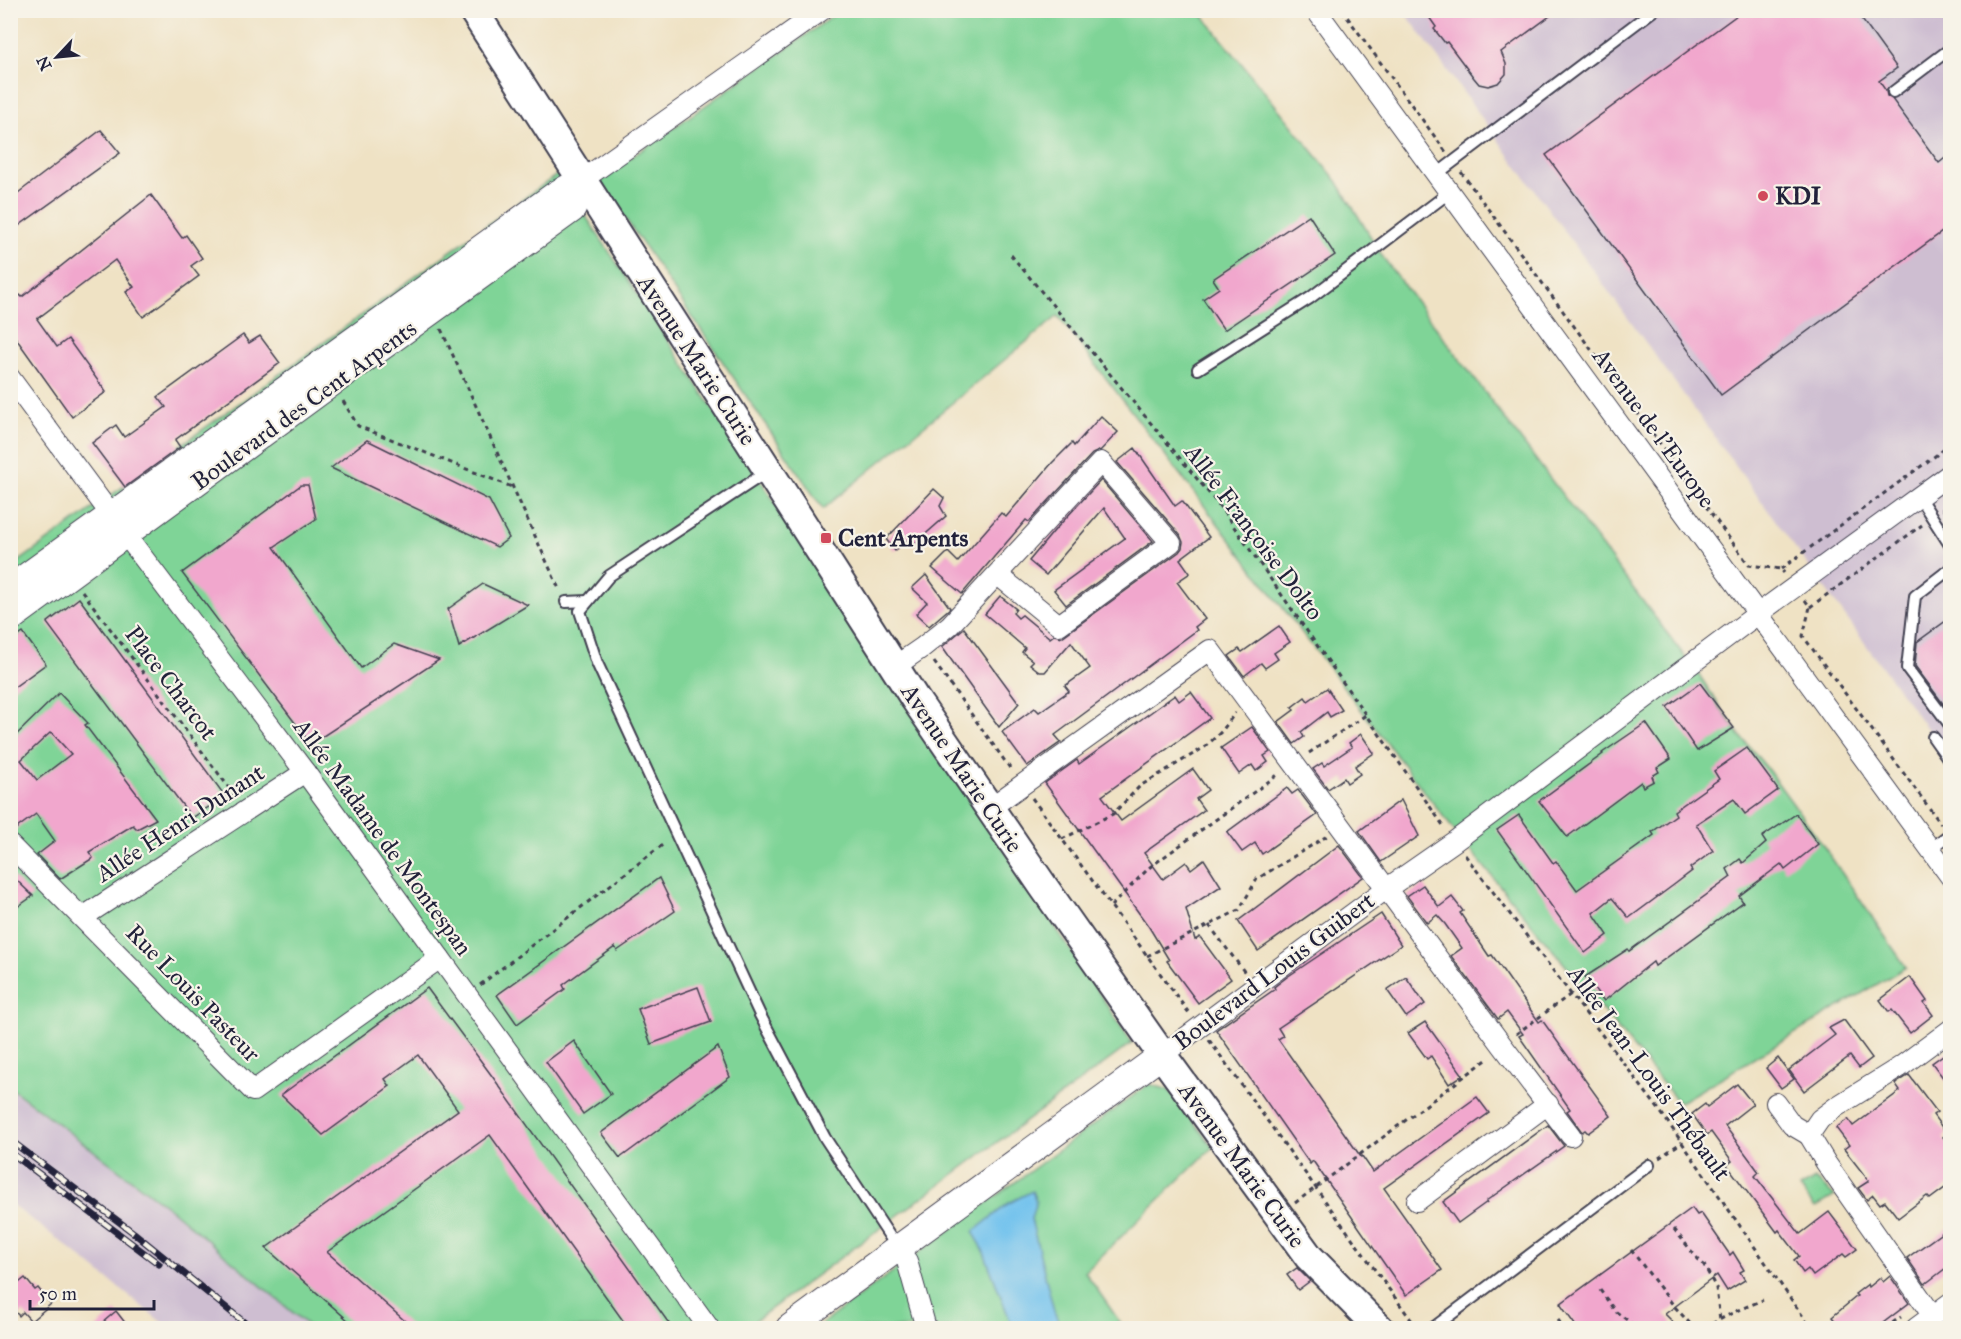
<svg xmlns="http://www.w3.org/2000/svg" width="1961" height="1339" viewBox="0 0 1961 1339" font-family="'IM FELL Great Primer',serif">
	<rect width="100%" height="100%" fill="#f7f3e8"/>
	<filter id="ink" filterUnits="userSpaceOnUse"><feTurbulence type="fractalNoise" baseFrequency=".0167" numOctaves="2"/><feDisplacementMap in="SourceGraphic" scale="12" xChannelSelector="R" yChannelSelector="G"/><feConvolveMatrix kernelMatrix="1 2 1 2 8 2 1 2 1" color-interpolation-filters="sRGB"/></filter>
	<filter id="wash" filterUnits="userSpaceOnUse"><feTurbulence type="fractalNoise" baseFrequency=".008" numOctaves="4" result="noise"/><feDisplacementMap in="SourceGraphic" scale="24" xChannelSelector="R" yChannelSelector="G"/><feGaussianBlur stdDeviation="1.35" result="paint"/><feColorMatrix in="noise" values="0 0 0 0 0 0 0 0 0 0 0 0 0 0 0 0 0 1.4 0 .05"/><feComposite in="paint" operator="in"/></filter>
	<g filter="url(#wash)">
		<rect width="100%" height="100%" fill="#efe2c4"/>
		<g fill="#cebed1">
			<path d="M1404,11H1950V760Z"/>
			<path d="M10,1088L173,1211L311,1328H169L64,1244L11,1204Z"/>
		</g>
		<g fill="#7fd497" stroke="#507b69" stroke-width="1.5">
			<path d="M840,11H1199L1337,181L1384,259L1701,678L1734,728L1766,767L1818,838L1906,967L1679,1103L1453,829L1058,316L823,509L599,180Z"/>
			<path d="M558,174L1132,1043L745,1328H311L173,1211L11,1088L10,568Z"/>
			<path d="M1149,1084L1169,1090L1213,1147L1085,1272L1124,1328H816Z"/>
			<path d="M1815,1179L1835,1196L1815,1208L1800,1188Z"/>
		</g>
		<path fill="#72c2ed" stroke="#4a7294" stroke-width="1.5" d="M1032,1191L1036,1201L1031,1219L1054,1311L1061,1328H1013L981,1245L973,1232L1009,1203Z"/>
		<g id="blocks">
			<g fill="#f1a7cd" fill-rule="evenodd">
				<path d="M1424,10H1558L1501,52L1506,64V74L1498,83L1488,86L1479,84L1474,78L1447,42L1445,43L1434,29L1436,27Z"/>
				<path d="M1744,10H1855L1897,68L1879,81L1886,91L1887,96L1892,99L1939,163L1950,154V226L1721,395L1546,155Z"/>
				<path d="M101,130L120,153L10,232V199Z"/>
				<path d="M151,195L182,238L186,235L202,258L191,266L199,276L143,317L126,292L134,287L115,260L37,319L57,347L68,339L106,392L72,417L10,330V303L20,295L22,297Z"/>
				<path d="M1309,215L1335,255L1224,330L1203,299L1219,288L1213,279Z"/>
				<path d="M243,335L249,343L260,336L280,363L175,440L180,447L125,487L92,443L116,425L124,437L166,407L158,397Z"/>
				<path d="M1101,416L1118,432L1101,450L1092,454L1029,522L1026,520L962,594L932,568L948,552L958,562L1001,513L1006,517L1052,463L1072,443L1074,446Z"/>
				<path d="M367,440L489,500L509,538L497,547L331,468Z"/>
				<path d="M1135,448L1175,506L1182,501L1209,537L1180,559L1190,573L1177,582L1205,619L1195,627L1197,630L1055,735L1061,742L1027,766L1002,732L1035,708L1039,712L1069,691L1065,686L1090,668L1071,642L1045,672H1040L1030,664L1033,661L1022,652L1025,648L985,614L1000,596L1016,609L1013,613L1018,618L1022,615L1050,638L1054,635L1062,637L1179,552L1182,548L1183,542L1180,535L1117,462Z"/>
				<path d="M1101,480L1153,541L1066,605L1054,590L1125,538L1104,508L1046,575L1029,561L1054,531Z"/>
				<path d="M301,485H308L316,519L274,547L361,668L394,644L439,660L311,744L182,573Z"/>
				<path d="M934,489L944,498L940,506L946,516L912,546L907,540L895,551L886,539Z"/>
				<path d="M926,575L950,608L929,626L916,614L927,602L912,588Z"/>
				<path d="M483,584L528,605L459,647L448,609Z"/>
				<path d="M79,598L225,796L192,818L47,623Z"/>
				<path d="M1950,618V713L1915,666L1917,642Z"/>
				<path d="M1279,626L1290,642L1274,653L1278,659L1265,668L1261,663L1244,676L1229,656L1239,649L1242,652Z"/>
				<path d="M964,628L1019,703L999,727L942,647Z"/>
				<path d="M23,633L46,664L10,690V642Z"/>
				<path d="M1700,683L1734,728L1697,751L1667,707Z"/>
				<path d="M1327,688L1342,710L1330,717L1327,712L1301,732L1304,737L1294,744L1278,722L1294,710L1292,707L1305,697L1308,701Z"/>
				<path d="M1191,692L1210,718L1102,796L1121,821L1193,769L1208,790L1196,799L1204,810L1144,853L1163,879L1186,862L1191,869L1204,859L1221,886L1186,909L1195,940L1200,937L1231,979L1198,1003L1167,961L1169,960L1149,927L1045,783L1077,760L1079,764L1175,695L1179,701Z"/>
				<path d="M59,693L88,723L85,725L156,819L137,829L133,825L89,852L93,858L60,879L37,855L55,841L36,814L10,833V741ZM51,732L71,754L37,780L21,760Z"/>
				<path d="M1646,723L1671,759L1657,768L1659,772L1652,776L1654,781L1643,787L1641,782L1567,837L1539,801L1603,754L1602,753Z"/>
				<path d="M1252,727L1270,752L1264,756L1268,762L1256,771L1252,765L1239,774L1221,748Z"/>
				<path d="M1361,734L1374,753L1355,766L1360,774L1347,783L1344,778L1328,789L1313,769L1322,763L1324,766L1352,747L1349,743Z"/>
				<path d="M1747,748L1778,790L1745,814L1734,799L1696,824L1713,851L1690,868L1692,871L1675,884L1629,918L1612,898L1593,913L1608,935L1585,953L1497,830L1519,815L1553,863L1556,861L1577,890L1654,835L1652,832L1676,815L1674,811L1719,779L1714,771Z"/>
				<path d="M1287,788L1292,794L1298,790L1317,815L1262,854L1255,843L1242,852L1227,832Z"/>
				<path d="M1401,800L1419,836L1381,862L1359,831Z"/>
				<path d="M1796,814L1818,844L1785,870L1781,864L1739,896L1743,902L1655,966L1653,962L1604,1001L1585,977L1628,949L1629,951L1731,877L1727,869L1740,859L1743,863L1766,843L1762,837Z"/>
				<path d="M1339,845L1363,877L1258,951L1238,921Z"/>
				<path d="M10,874L33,896L10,912Z"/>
				<path d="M659,878L675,911L617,951L615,947L563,985L565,989L517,1024L497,995Z"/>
				<path d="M1423,885L1439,907L1452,897L1463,911L1460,913L1489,956L1492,955L1539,1022L1542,1020L1611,1116L1588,1133L1585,1130L1582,1132L1567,1111L1570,1109L1519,1036L1523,1034L1507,1012L1498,1019L1451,956L1462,948L1445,924L1437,915L1427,923L1407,896Z"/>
				<path d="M1381,914L1401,945L1278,1028L1283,1036L1278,1039L1361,1157L1362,1156L1373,1172L1477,1097L1489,1113L1384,1188L1442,1270L1406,1295L1313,1161L1310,1164L1216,1030L1275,989L1274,987L1287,977Z"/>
				<path d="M1406,977L1425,1004L1406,1017L1387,990Z"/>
				<path d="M1910,977L1927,1001L1924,1003L1933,1015L1910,1033L1892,1010L1889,1012L1880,1000Z"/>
				<path d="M698,987L711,1022L651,1044L638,1009Z"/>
				<path d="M427,988L492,1076L673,1329H629L490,1135L327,1252L414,1329H358L266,1248L458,1110L418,1055L385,1079L390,1086L323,1135L281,1095Z"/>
				<path d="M1844,1020L1872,1058L1859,1068L1850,1056L1804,1091L1789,1070L1835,1035L1829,1028Z"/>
				<path d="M1425,1022L1463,1075L1449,1084L1431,1056L1427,1059L1408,1033Z"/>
				<path d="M574,1041L611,1094L583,1114L546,1062Z"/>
				<path d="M718,1047L730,1077L620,1158L601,1133Z"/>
				<path d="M1950,1050V1087L1932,1063Z"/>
				<path d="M1778,1058L1794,1079L1781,1088L1766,1068Z"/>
				<path d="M1909,1075L1937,1112L1933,1115L1947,1134L1943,1137L1950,1146V1184L1930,1199L1927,1196L1898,1218L1885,1201L1880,1204L1873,1195L1867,1200L1858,1188L1869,1181L1844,1149L1849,1145L1836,1128L1848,1119L1853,1126L1900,1091L1895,1084Z"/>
				<path d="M1737,1084L1753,1104L1725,1126L1759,1172L1755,1176L1800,1234L1829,1212L1857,1249L1846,1257L1843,1254L1813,1276L1808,1269L1803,1273L1794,1260L1799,1256L1779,1230L1777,1232L1727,1165L1732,1161L1711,1132L1707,1135L1692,1114L1705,1104L1707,1107Z"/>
				<path d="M1548,1125L1564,1146L1486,1201L1487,1202L1458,1223L1443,1202Z"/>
				<path d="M1692,1208L1697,1215L1701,1213L1730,1255L1733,1252L1744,1270L1740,1272L1745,1280L1727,1291L1717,1275L1665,1314L1673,1322L1666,1329H1578L1560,1304Z"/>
				<path d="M1950,1227V1265L1925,1284L1907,1258Z"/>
				<path d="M1297,1268L1310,1281L1298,1290L1287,1275Z"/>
				<path d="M1890,1276L1909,1303L1875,1329H1842L1832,1317L1857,1296L1855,1294L1868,1284L1869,1287L1880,1278L1883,1282Z"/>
				<path d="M25,1278L35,1290L38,1288L51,1304L31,1321L23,1312L19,1316L10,1306V1290Z"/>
				<path d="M116,1311L130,1329H95Z"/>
			</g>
		</g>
	</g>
	<g filter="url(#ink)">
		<use href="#blocks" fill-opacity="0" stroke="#413f50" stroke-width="1.5"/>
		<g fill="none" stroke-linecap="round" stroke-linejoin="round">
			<g stroke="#413f50" stroke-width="14">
				<g id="service">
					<path d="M1893,92L1950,49"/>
					<path d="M1437,174L1654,10"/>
					<path d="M1198,369L1310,298L1450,192"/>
					<path d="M768,471L609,576L580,611L597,663L760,1015L825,1138L898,1249"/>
					<path d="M1919,497L1950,545"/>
					<path d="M1950,569L1915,596L1907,668L1950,725"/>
					<path d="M566,602L588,601"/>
					<path d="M1933,737L1950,761"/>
					<path d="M1930,849L1950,834"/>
					<path d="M1433,1328L1649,1165"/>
				</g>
			</g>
			<g stroke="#413f50" stroke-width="22">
				<g id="minor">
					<path d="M1316,10L1950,876"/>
					<path d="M582,180L822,10"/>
					<path d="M10,378L126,535L305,772L709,1328"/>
					<path d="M894,667L923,647L950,625L1101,462L1171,543L1059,625L998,575"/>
					<path d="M990,808L1210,650L1502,1045L1571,1136"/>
					<path d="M10,845L253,1091L440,958"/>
					<path d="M83,917L305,772"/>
					<path d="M1162,1055L1386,889L1455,841L1759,613L1950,474"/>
					<path d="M1776,1103L1792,1125L1809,1135"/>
					<path d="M1417,1201L1548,1104"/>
					<path d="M898,1249L907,1261L926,1328"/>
					<path d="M1933,1316L1826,1163L1809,1135L1820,1119L1836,1107L1900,1067L1950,1030"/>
					<path d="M1916,1328L1950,1303"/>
				</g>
			</g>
			<g stroke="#413f50" stroke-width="28">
				<g id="tertiary">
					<path d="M10,588L556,194L582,180"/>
					<path d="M10,619L332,383L573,209L582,180"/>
					<path d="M789,1328L1162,1055"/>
				</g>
			</g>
			<g stroke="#413f50" stroke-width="32">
				<path id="secondary" d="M473,10L915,699L1043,886L1162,1055L1309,1257L1379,1328"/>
			</g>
			<g stroke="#413f50" stroke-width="3" stroke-dasharray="4.5 4.5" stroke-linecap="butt">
				<path d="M1342,10L1446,152"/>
				<path d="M1944,10L1950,20"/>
				<path d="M1461,172L1749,565L1781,569L1784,573"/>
				<path d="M1011,255L1218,504L1445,828"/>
				<path d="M441,329L560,591"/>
				<path d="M343,401L358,426L512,487"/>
				<path d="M1942,510L1950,504"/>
				<path d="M1781,569L1950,445"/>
				<path d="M82,591L236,797"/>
				<path d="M1805,600L1810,607L1803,636L1941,824"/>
				<path d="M1810,607L1922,525"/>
				<path d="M934,662L1012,771"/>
				<path d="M1309,753L1366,715"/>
				<path d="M1032,798L1189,1013"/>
				<path d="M1062,839L1113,814L1140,786L1205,747L1222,731L1235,713"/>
				<path d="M1465,855L1660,1111L1811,1328"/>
				<path d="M1111,906L1150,867L1279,774"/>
				<path d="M1209,925L1246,974"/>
				<path d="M1147,956L1239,910L1257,879L1327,836"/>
				<path d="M480,985L665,843"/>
				<path d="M1516,1034L1571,994"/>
				<path d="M1209,1040L1417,1328"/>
				<path d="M1659,1158L1682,1142"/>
				<path d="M1295,1203L1489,1058"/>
				<path d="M1674,1229L1696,1257L1704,1265L1716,1288L1721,1328"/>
				<path d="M1631,1250L1674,1306L1694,1328"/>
				<path d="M1600,1290L1615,1311L1630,1322L1635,1328"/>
				<path d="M1558,1320L1564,1328"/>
				<path d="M1704,1328L1736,1311L1763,1300"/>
				<path d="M1885,1328L1901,1317"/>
			</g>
			<use href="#service" stroke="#fff" stroke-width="10"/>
			<use href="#minor" stroke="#fff" stroke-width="20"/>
			<use href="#tertiary" stroke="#fff" stroke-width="26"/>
			<use href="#secondary" stroke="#fff" stroke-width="28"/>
			<g stroke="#22223b" stroke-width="7">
				<g id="rail">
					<path d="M10,1140L134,1233L251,1328"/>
					<path d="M10,1152L159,1264"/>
				</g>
			</g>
			<use href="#rail" stroke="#f7f3e8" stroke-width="4.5" stroke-dasharray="14" stroke-linecap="butt"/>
		</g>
	</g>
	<g fill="#d1495b" stroke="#f7f3e8" stroke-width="2">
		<circle cx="1763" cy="196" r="6"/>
		<rect x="820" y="532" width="12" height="12" rx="3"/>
	</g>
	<g text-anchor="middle" stroke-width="4.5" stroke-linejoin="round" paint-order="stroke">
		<g font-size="24" font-weight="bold" fill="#22223b" stroke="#f7f3e8" text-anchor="start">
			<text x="1775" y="204">KDI</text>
			<text x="838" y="546">Cent Arpents</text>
		</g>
		<g font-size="24" fill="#22223b" stroke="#f7f3e8">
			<text transform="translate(697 360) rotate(57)" y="8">Avenue Marie Curie</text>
			<text transform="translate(304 405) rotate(-36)" y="8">Boulevard des Cent Arpents</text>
			<text transform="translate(1654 428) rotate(54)" y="8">Avenue de l'Europe</text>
			<text transform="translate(1254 532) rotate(53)" y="8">Allée Françoise Dolto</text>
			<text transform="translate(171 683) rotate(53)" y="8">Place Charcot</text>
			<text transform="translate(962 768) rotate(56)" y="8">Avenue Marie Curie</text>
			<text transform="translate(180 823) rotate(-33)" y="8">Allée Henri Dunant</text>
			<text transform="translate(383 837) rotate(54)" y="8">Allée Madame de Montespan</text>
			<text transform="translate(1274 971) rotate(-37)" y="8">Boulevard Louis Guibert</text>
			<text transform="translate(193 993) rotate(46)" y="8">Rue Louis Pasteur</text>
			<text transform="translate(1649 1073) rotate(54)" y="8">Allée Jean-Louis Thébault</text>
			<text transform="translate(1242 1165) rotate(54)" y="8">Avenue Marie Curie</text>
		</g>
	</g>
	<rect width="1961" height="1339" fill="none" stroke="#f7f3e8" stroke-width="36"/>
	<g transform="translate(57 57) rotate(244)" stroke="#f7f3e8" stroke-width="4.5" paint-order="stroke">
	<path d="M0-4.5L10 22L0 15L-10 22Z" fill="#22223b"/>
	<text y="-9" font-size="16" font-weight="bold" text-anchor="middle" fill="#22223b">N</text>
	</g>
	<path d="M30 1300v9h124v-9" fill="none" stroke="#22223b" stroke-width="3"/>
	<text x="39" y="1300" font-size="18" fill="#22223b" stroke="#f7f3e8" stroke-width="4.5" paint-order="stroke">50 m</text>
</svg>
